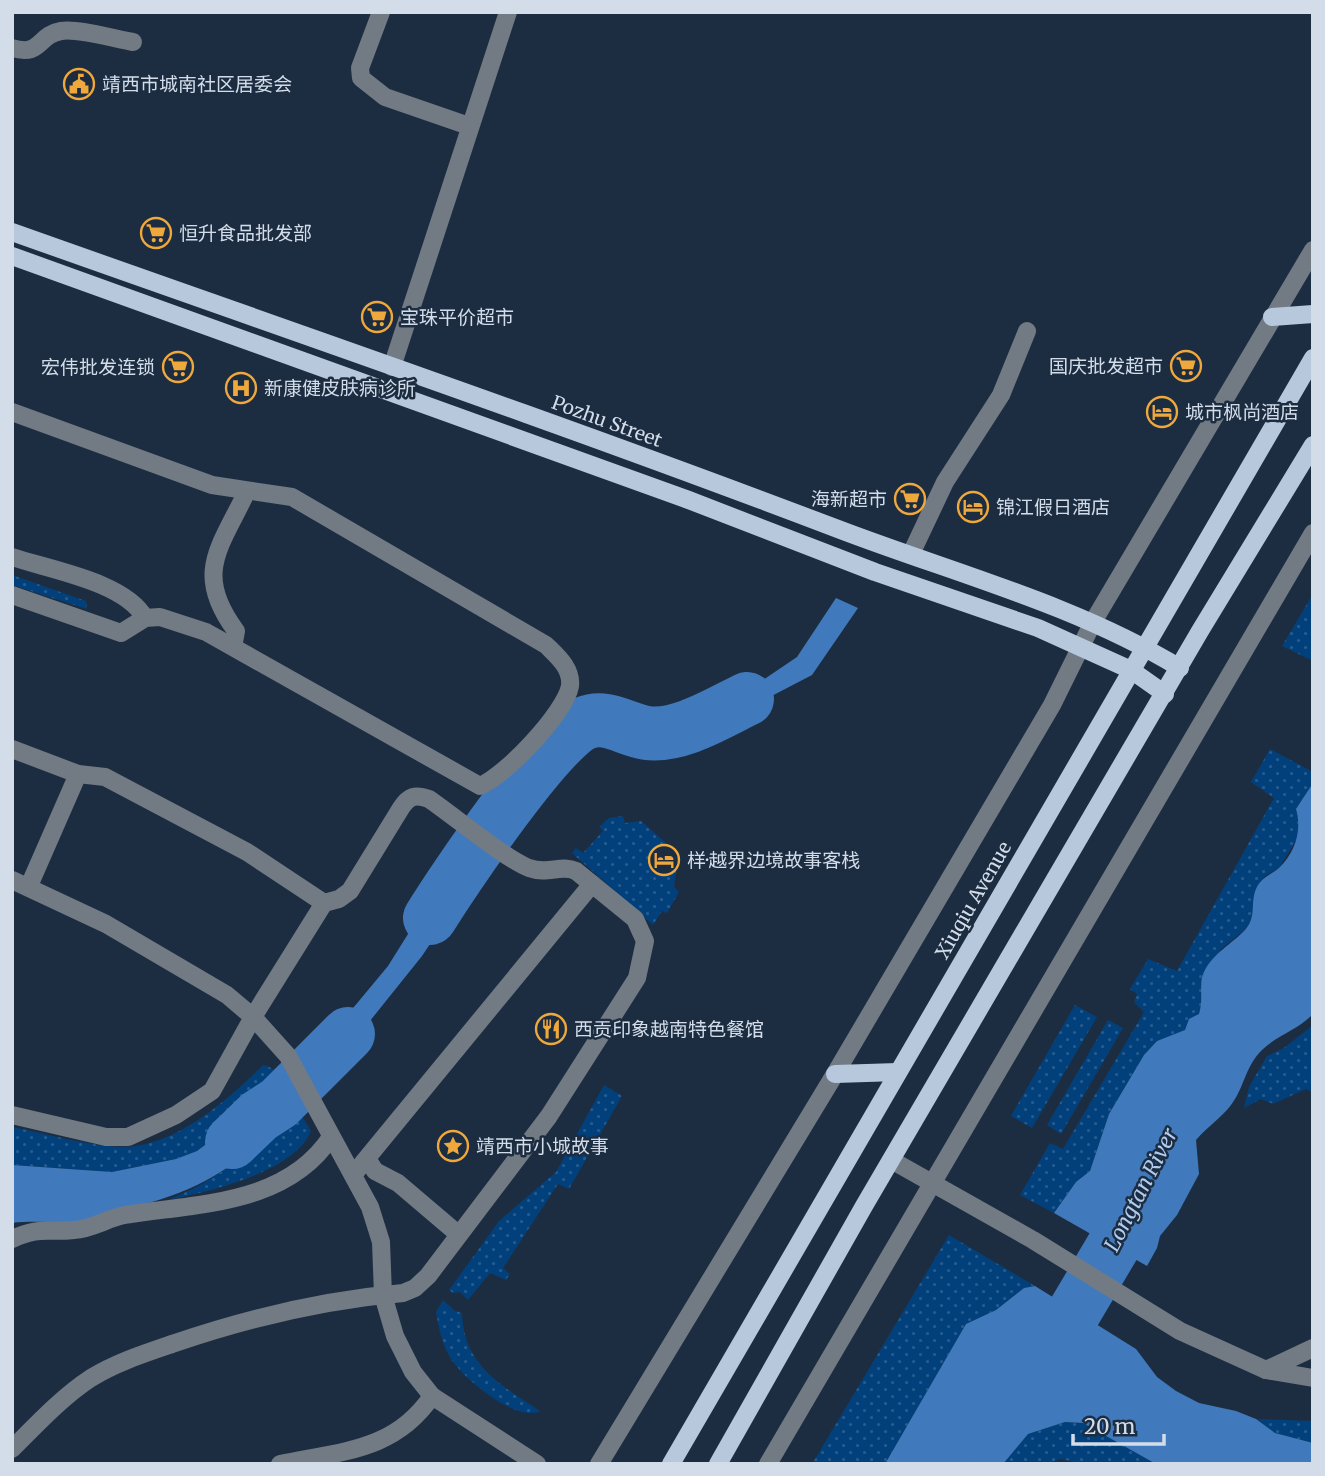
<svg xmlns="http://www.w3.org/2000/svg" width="1325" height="1476" viewBox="0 0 1325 1476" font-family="Merriweather,'Noto Sans SC',serif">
	<defs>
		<pattern id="grass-dots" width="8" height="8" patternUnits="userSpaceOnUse" patternTransform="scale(1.75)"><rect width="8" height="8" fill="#01407b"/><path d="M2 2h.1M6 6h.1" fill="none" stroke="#255b8e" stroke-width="1.8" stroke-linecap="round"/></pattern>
	</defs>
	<rect width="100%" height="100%" fill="#1d2d41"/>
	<g fill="url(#grass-dots)">
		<path d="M12,575L86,601L87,609L12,585Z"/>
		<path d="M1313,594V661L1282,646Z"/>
		<path d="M1270,749L1313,772V783L1296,809L1301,825L1297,839L1279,868L1265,876L1256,889L1253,917L1246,929L1221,949L1201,985L1203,999L1199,1014L1186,1030L1157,1041L1144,1055L1109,1114L1090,1171L1076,1182L1054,1213L1020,1195L1050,1143L1063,1149L1144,1012L1134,1002L1137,994L1130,989L1148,959L1177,971L1274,798L1251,782Z"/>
		<path d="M623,816L625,823L641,821L674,850L672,861L677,863L674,887L679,892L667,913L662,911L653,925L572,853L576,848L583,853L603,831L599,827L609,818Z"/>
		<path d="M1075,1005L1097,1017L1032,1128L1011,1116Z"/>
		<path d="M1108,1020L1123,1028L1061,1134L1047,1125Z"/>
		<path d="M1313,1025V1092L1306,1089L1273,1104L1261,1099L1244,1108L1249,1087L1267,1056L1284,1048Z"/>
		<path d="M263,1065C275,1068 280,1074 283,1086L245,1111L197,1151L176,1159L112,1172L12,1165V1127C45,1133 105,1151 136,1146C183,1139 230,1098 263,1065Z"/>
		<path d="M604,1085L622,1096L618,1103L569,1189L558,1184L503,1268L510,1274L506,1280L490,1273L468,1300L460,1292L453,1293L449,1290L499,1221L556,1172Z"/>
		<path d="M296,1107L311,1131C295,1172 207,1192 168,1200C219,1180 259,1146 296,1107Z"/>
		<path d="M949,1235L1035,1286L1024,1288L996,1310L966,1324L885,1464H812Z"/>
		<path d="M443,1300L455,1311L462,1313C463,1365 501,1385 540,1411C517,1423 463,1378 451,1359C442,1345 439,1328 436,1312Z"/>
		<path d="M1256,1419L1313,1421V1443L1275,1433Z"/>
		<path d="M1065,1422L1083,1423L1156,1464H1086L1060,1459L1047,1464H1003L1028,1434Z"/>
	</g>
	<g fill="#417abc">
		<path d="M836,598L858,608L812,675L683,742L678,717L763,680L797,657Z"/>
		<path d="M569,719L588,736L545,780L509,831L481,814L552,729Z"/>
		<path d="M1313,783V1014C1298,1030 1275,1036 1260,1052C1245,1068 1244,1088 1231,1105C1222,1117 1207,1127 1196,1140L1199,1174L1177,1215L1160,1236L1157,1248L1147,1266L1054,1213L1076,1182L1090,1171L1109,1114L1144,1055L1157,1041L1185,1030L1189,1019L1199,1014C1204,998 1198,984 1204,972C1213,953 1232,944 1245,930C1257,917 1250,903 1256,889C1261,877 1271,875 1279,868C1296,852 1302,829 1296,809Z"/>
		<path d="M460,851L483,864L422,956L317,1087L305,1066L388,966Z"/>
		<path d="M283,1086L296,1107C237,1169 201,1191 119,1211C107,1214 94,1219 82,1221C60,1224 36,1220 12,1223V1165L112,1172L176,1159L197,1151Z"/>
		<path d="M1035,1286L1136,1349L1157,1377L1176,1391L1199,1403L1236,1411L1256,1419L1275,1433L1313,1443V1464H1156L1083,1423L1065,1422L1028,1434L1003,1464H885L966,1324L996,1310L1024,1288Z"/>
	</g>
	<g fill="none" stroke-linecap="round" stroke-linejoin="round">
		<g stroke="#417abc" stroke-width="54">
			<path d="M430,918C452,882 551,735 585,723C607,714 626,730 647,733C680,737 718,713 747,699"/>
			<path d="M232,1142L259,1116L279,1103L348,1034"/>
			<path d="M937,1464L987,1393L1009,1376L1041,1368L1117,1240L1147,1180"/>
		</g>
		<g stroke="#727a84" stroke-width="18">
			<path d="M381,12L360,68L361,78L385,97L469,126"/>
			<path d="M12,48C42,57 37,35 61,31C77,28 115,39 133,42"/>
			<path d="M392,367L508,12"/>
			<path d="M12,412L212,485L292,497L546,645C557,656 572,668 570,686C565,713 505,776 480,786L206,632L160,617L145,618L121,633L12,595"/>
			<path d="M911,554L945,482L1001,395L1027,331"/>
			<path d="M12,557C51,570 125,582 145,618"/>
			<path d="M233,647L236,631C193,573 220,548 247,491"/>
			<path d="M12,749L78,774L105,777L247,852L324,903L339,899L350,891L401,808C409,796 415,794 429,799C454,816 504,858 529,868C548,875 561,864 576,871L635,919L645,941L637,978L549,1116L428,1276L415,1288L403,1293C325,1300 248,1318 175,1343C146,1353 117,1362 91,1378C62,1397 37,1424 12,1449"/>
			<path d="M12,880L106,924L227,995L253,1017L288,1056L370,1207L381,1242L383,1295L395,1336L413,1372L432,1396"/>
			<path d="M29,886L78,774"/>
			<path d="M12,1115L106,1137H128L176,1115L212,1091L253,1017L324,903"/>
			<path d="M368,1160L375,1171L398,1183L458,1234"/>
			<path d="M893,1161L1033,1240L1180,1331L1266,1370L1313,1378"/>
			<path d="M353,1175L592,884"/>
			<path d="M12,1239C40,1226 47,1233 74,1230C92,1229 108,1218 125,1215C199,1203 286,1205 331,1137"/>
			<path d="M1266,1370L1313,1348"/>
			<path d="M280,1464C340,1451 394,1452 432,1396L537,1464"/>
			<path d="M599,1464L835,1074L1052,705L1093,622L1313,250"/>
			<path d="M768,1464L1313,533"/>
		</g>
		<g stroke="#b7c8dd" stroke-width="18">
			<path d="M12,232C288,330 565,425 838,529C953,573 1074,604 1180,668"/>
			<path d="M12,256L686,499L875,572L1038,628L1131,670L1165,694"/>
			<path d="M1272,317L1313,314"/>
			<path d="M835,1074L898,1072"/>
			<path d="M671,1464L1313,358"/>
			<path d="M718,1464L864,1206L1200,631L1313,445"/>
		</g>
	</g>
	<defs>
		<g id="civic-ring" transform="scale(1.575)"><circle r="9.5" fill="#1d2d41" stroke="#eea83c" stroke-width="1.5"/><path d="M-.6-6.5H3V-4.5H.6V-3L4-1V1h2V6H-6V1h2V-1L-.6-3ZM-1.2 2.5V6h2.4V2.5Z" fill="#eea83c"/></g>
		<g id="supermarket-ring" transform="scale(1.575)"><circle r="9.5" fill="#1d2d41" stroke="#eea83c" stroke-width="1.5"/><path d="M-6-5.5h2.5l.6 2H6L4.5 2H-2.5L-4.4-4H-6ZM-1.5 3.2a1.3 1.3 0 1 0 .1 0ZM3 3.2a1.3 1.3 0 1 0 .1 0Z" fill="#eea83c"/></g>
		<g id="hospital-ring" transform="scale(1.575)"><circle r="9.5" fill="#1d2d41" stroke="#eea83c" stroke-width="1.5"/><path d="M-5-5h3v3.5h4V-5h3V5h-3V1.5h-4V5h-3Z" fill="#eea83c"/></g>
		<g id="hotel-ring" transform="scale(1.575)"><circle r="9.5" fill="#1d2d41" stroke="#eea83c" stroke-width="1.5"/><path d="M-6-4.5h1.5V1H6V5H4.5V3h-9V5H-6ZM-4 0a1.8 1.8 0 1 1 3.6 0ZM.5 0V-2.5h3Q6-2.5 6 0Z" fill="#eea83c"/></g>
		<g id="restaurant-ring" transform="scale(1.575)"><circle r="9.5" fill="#1d2d41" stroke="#eea83c" stroke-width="1.5"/><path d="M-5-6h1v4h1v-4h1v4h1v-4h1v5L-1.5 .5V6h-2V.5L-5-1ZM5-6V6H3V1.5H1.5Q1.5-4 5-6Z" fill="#eea83c"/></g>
		<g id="sight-ring" transform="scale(1.575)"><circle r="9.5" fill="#1d2d41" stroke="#eea83c" stroke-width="1.5"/><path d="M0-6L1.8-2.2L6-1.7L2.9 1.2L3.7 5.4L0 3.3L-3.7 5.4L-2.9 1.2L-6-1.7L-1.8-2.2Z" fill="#eea83c"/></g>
	</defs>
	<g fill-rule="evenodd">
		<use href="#civic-ring" x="79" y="84"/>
		<use href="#supermarket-ring" x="156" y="233"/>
		<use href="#supermarket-ring" x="377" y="317"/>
		<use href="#supermarket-ring" x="1186" y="366"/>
		<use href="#supermarket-ring" x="178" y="367"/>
		<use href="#hospital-ring" x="241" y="388"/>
		<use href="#hotel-ring" x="1162" y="412"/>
		<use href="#supermarket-ring" x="910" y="499"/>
		<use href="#hotel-ring" x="973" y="507"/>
		<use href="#hotel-ring" x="664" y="860"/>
		<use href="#restaurant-ring" x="551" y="1029"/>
		<use href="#sight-ring" x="453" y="1146"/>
	</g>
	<g text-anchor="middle" stroke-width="5" stroke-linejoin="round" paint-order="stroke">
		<g font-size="19" fill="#d3ddea" stroke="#1d2d41" text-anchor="start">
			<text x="102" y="91">靖西市城南社区居委会</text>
			<text x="179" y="240">恒升食品批发部</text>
			<text x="400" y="324">宝珠平价超市</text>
			<text x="1163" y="373" text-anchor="end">国庆批发超市</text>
			<text x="155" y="374" text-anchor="end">宏伟批发连锁</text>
			<text x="264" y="395">新康健皮肤病诊所</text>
			<text x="1185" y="419">城市枫尚酒店</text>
			<text x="887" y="506" text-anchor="end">海新超市</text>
			<text x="996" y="514">锦江假日酒店</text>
			<text x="687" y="867">样·越界边境故事客栈</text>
			<text x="574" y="1036">西贡印象越南特色餐馆</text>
			<text x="476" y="1153">靖西市小城故事</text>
		</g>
		<g font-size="19" fill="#d3ddea" stroke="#1d2d41">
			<text transform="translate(607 421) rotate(20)" y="7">Pozhu Street</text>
			<text transform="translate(973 900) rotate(-60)" y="7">Xiuqiu Avenue</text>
		</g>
		<g font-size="21" font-style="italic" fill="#b0cdf1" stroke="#1d2d41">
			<text transform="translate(1141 1190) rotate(-63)" y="7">Longtan River</text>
		</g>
	</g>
	<rect width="1325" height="1476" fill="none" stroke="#d3ddea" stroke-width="28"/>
	<path d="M1073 1434v10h91v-10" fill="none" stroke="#d3ddea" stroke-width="3.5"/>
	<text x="1084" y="1434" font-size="21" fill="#d3ddea" stroke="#1d2d41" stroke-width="5" paint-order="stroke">20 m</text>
</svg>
